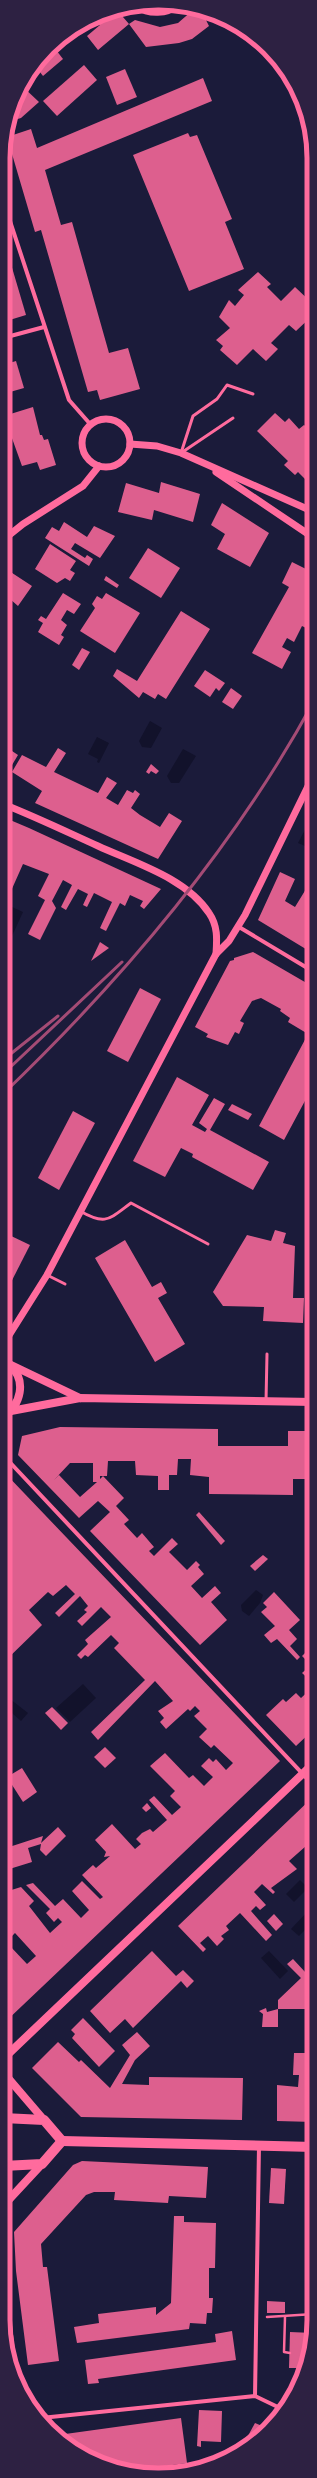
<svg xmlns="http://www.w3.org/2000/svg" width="317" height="2478" viewBox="0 0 317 2478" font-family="Rubik,sans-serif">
	<rect width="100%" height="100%" fill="#1b1b3a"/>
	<g fill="#12122b">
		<path d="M150,721L162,728L151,748L142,747L139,741Z"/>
		<path d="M97,737L109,743L99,763L97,762L98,759L88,754Z"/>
		<path d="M183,749L196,756L179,783H171L167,776Z"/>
		<path d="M309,822L314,825V841L310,848L298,843Z"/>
		<path d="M12,907L23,912L7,947L3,945V927Z"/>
		<path d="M256,1590L263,1595L260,1603L249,1616L242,1611L241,1605Z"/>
		<path d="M83,1684L96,1698L70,1722L56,1708Z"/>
		<path d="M10,1699L28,1713L21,1721L4,1706Z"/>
		<path d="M300,1880L308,1888L294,1902L286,1894Z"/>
		<path d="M311,1908L314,1911V1921L299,1936L291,1929Z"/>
		<path d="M269,1951L288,1971L280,1979L261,1958Z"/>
	</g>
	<g fill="#dd5f8e" fill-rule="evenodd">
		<path d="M117,10L129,24L98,50L87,36L100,25L95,19L109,11Z"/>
		<path d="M193,10L202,12L209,26L192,39L179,43L146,47L129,24L135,20L160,27L178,23Z"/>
		<path d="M53,46L63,59L43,76L36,67Z"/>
		<path d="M84,65L97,80L57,116L43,101Z"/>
		<path d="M125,69L137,97L117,105L106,77Z"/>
		<path d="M203,78L212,101L45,170L61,225L72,222L109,353L128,348L140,389L100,400L97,390L88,392L41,230L35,232L7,137L31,129L37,148Z"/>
		<path d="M22,86L39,102L21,118L11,121Z"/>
		<path d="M188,133L190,137L197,135L232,219L225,222L244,269L189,291L133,155Z"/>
		<path d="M8,254L26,315L3,322V256Z"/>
		<path d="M258,272L271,284L267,287L281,301L295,287L314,305V314L296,331L289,325L271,343L278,349L266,361L253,349L237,365L220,350L223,346L216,340L230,328L219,317L229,300L235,306L244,295L238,290Z"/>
		<path d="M16,361L24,388L3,394V365Z"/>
		<path d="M33,407L40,435H42L44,440L48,439L56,465L40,470L37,462L22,466L4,416Z"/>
		<path d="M275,413L285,422L289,418L299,429L304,425L314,433V480L312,478L308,482L298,472L295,475L284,465L288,461L257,431Z"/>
		<path d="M161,482L200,494L193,522L154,510L152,520L118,512L126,483L159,493Z"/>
		<path d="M222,503L269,533L250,567L217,549L225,534L211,525Z"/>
		<path d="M64,522L87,537L94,526L115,536L100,558L75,543L71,549L85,558L87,555L93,559L89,566L45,538L52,527L59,531Z"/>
		<path d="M50,544L76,561L70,570L75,573L70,581L65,578L57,583L35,569Z"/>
		<path d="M148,548L180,568L161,598L129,578Z"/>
		<path d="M292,562L314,573V612L306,628L302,626L294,642L287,638L282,647L291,652L282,669L252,653L289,587L282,583Z"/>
		<path d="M3,567L32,586L18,606L10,599L3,609Z"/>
		<path d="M106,576L119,585L117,588L104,580Z"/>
		<path d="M63,593L81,604L74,614L67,610L61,620L67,625L61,635L64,637L59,645L38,632L43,623L38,620L41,616L46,619Z"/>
		<path d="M106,593L140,613L115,653L80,631L95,608L92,604L97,596L102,599Z"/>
		<path d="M181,611L210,629L166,699L158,694L155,699L143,692L139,698L113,676L117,669L137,681Z"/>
		<path d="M82,648L90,652L79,670L72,665Z"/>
		<path d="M205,670L225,683L219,691L216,688L210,697L194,686Z"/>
		<path d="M231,688L242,696L233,709L222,702Z"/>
		<path d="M58,748L66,753L54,772L98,793L107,777L117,783L106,798L118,805L127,790L133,793L135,790L140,794L131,808L140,815L160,827L169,813L182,821L158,859L35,803L42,791L12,772L22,755L46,767Z"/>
		<path d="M9,749L18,755L3,780V760Z"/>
		<path d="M151,764L159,771L156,774L151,771L149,774L146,772Z"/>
		<path d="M3,817L29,828L161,889L144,909L140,906L143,901L130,895L125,906L120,903L106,931L100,928L112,902L94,893L87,907L83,905L88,894L78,889L66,910L61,907L72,885L63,880L52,901L56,908L40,940L28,934L45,900L38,896L49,874L23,864L7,900L3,898V885L7,877L3,876V872L7,864L3,863Z"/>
		<path d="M280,872L295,879L285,901L295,907L314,876V884L305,898L314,904V954L258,920Z"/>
		<path d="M100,942L109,948L91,961Z"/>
		<path d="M253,952L310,985L309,987L314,991V1084L284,1140L259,1126L308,1034L288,1022L290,1018L280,1011L281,1009L261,998L252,1001L240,1021L244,1023L239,1034L235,1032L228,1045L206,1037L208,1034L195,1027L230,961L234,960V958Z"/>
		<path d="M140,988L161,999L128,1062L107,1051Z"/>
		<path d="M177,1077L209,1095L192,1125L205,1132L207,1129L199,1123L214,1098L225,1104L210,1130L269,1162L253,1190L192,1157L193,1154L181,1148L165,1177L133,1161Z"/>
		<path d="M232,1104L252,1114L248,1120L228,1110Z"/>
		<path d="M73,1111L95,1123L59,1190L38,1178Z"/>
		<path d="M275,1230L286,1233L283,1243L295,1246L293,1298H304L303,1323L263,1321L264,1307L223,1306L213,1292L247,1235L271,1241Z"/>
		<path d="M7,1234L30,1245L3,1298V1242Z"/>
		<path d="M125,1240L152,1287L161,1282L167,1293L158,1298L185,1344L155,1362L95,1258Z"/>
		<path d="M60,1427L218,1429V1446H288V1431H314V1484L307,1483V1479H293V1495L209,1494V1477L190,1475L191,1459H178L177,1475H169V1490H158V1476L136,1475L135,1461H108L107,1476H100V1479L103,1476L124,1498L116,1506L129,1520L124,1524L137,1538L142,1533L154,1547L149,1551L154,1556L172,1538L178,1544L169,1552L187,1570L196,1561L200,1565L198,1567L204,1574L191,1586L202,1598L215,1586L221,1593L211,1602L227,1620L200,1645L90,1531L110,1512L98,1501L79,1518L18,1455L22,1436ZM70,1463H93V1482H97L80,1497L59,1475L54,1480Z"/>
		<path d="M3,1471L280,1761L3,2024V1971L9,1966L3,1959V1950L5,1951L10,1946L27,1964L36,1956L15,1933L3,1945V1902L9,1897L5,1892L21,1887L34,1901L29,1906L50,1933L62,1922L58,1918L54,1922L46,1913L50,1909L26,1885L33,1883L55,1906L63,1899L81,1918L89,1910L72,1891L82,1881L100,1899L103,1897L82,1875L93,1865L96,1868L110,1856L104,1857L106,1852L95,1840L112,1824L135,1849L141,1844L136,1839L142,1833L150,1829L153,1832L167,1820L149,1800L154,1796L172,1815L181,1807L170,1796L175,1791L150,1766L165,1753L189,1778L193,1775L204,1786L213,1777L201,1766L209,1758L213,1762L216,1759L226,1770L233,1763L214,1745L211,1748L199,1737L207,1729L194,1716L200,1711L195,1706L190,1711L188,1709L166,1729L160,1722L164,1718L158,1711L173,1701L155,1681L98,1740L91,1732L145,1680L114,1648L119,1643L111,1635L88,1657L85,1655L81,1659L77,1655L88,1644L85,1640L111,1617L101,1607L82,1626L77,1621L87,1612L84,1610L88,1606L80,1596L59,1617L55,1613L75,1594L66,1585L53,1596L48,1592L29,1610L42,1625L3,1663Z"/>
		<path d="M199,1512L225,1541L221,1545L196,1515Z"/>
		<path d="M263,1555L268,1559L255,1571L250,1566Z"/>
		<path d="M274,1592L300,1620L289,1630L297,1639L290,1646L300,1657L297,1660L277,1639L271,1643L264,1635L275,1626L261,1612L267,1607L263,1603Z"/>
		<path d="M314,1592V1602L311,1604L306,1599Z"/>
		<path d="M308,1650L314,1656V1684L302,1673L311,1665L302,1656Z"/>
		<path d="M314,1686V1729L296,1746L266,1715L283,1699L286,1702L296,1693L301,1698Z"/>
		<path d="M52,1707L68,1723L61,1730L45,1713Z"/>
		<path d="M105,1747L116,1758L105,1768L94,1757Z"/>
		<path d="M22,1768L37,1792L23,1802L7,1777Z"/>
		<path d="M314,1796V1847L310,1850L306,1846L289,1861L297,1869L271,1888L275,1892L273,1894L262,1884L254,1892L266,1905L260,1910L256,1906L251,1911L272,1935L266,1941L240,1913L226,1926L229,1930L221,1936L224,1939L217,1946L208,1936L200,1943L206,1949L203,1952L178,1926Z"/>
		<path d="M147,1803L151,1808L146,1812L142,1808Z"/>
		<path d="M58,1827L66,1836L46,1856L40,1850L41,1844L28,1848L32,1862L3,1871V1849L43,1836L41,1843Z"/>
		<path d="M274,1914L283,1924L276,1931L267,1921Z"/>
		<path d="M152,1951L176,1976L183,1970L194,1981L187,1988L181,1981L133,2028L125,2019L110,2033L90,2011Z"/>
		<path d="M293,1959L306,1973L314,1965V1977L308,1983L307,2009L314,2010V2122L277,2121V2085L298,2087L299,2075H293L294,2053H306L307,2009H278V2000L301,1978L287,1964Z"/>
		<path d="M266,2008L267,2012L278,2009V2027H262L263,2014L259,2011Z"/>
		<path d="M83,2018L115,2051L99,2067L72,2038L75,2034L71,2030Z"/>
		<path d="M137,2032L150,2046L135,2060L122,2084L149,2085V2077L243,2078L242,2120L81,2117L32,2068L58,2042L79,2062L81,2060L110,2088L130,2055L122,2045Z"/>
		<path d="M82,2161L208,2167L206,2198L169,2196L168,2203L114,2200L115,2192H94L86,2195L41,2244L43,2267H47L59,2361L28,2365L16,2271L14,2232L73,2165Z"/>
		<path d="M271,2168L286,2169L284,2204L269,2203Z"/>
		<path d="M174,2216H184V2222L216,2223L215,2268H209V2298H213L212,2313H207L206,2324L190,2323L189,2329L77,2343L74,2327L99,2323L98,2314L156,2307V2315L171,2303Z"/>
		<path d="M267,2301L285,2302V2313H267Z"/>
		<path d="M232,2331L236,2360L98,2379L99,2383L88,2384L85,2360L216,2342L215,2334Z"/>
		<path d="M290,2332L313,2333L303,2368H289Z"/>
		<path d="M199,2410L222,2411L221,2442L201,2441V2447L197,2446Z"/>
		<path d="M181,2418L187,2463L158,2467L159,2472L145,2474L141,2473L140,2469L132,2471L99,2463L58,2435Z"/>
		<path d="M255,2423L267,2428L261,2437L243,2445Z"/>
	</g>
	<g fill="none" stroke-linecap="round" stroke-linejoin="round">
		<g stroke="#ff6b9d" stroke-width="2.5">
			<path d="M267,2317L314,2314"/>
			<path d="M285,2317L284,2352L290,2353"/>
		</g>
		<g stroke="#ff6b9d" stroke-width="3">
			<path d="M181,453L193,416L217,399L227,385L253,394"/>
			<path d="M181,453L233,418"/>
			<path d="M80,1211C106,1226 109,1219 131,1203L208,1244"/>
			<path d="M47,1275L65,1284"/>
			<path d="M266,1401L267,1354"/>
		</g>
		<g stroke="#ff6b9d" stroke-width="4">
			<path d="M136,8C148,16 168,16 178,6"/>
			<path d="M3,200L69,400L91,425"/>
			<path d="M3,338L44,327"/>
			<path d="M239,927L314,972"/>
			<path d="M3,1455L314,1786"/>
			<path d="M3,2261L16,2380"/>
			<path d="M255,2396L259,2146"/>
			<path d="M41,2418L255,2396L282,2409"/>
		</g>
		<g stroke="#ff6b9d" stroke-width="7">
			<circle cx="106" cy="443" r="24"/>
			<path d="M130,444L157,446L181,453L314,512"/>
			<path d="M216,472L314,538"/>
			<path d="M3,540L23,524L83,486L99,466"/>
			<path d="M3,804C36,817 67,832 98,846C135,863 186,878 209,913C218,926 217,939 216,954"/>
			<path d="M3,1345L47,1275L216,954L229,941L245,915L314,774"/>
		</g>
		<g stroke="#ff6b9d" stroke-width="8">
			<path d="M7,1363L80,1398"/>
			<path d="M11,1411L80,1398L314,1402"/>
			<path d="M3,1417C21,1405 27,1381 10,1365"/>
			<path d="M3,2059L314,1763"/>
			<path d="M3,2072L44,2120"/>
			<path d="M3,2206L42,2164"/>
		</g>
		<g stroke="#ff6b9d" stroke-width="10">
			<path d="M3,2118L44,2120L62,2141"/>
			<path d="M62,2141L314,2147"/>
			<path d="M3,2166L42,2164L62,2141"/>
		</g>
		<g stroke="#a44b75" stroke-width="3">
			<path d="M3,1060L58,1016"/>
			<path d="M3,1074L122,962"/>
			<path d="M3,1094C124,978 234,848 314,701"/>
		</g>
	</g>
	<path d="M0 0H317V2478H0ZM158 10H159A148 148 0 0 1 307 158V2320A148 148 0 0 1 159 2468H158A148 148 0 0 1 10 2320V158A148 148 0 0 1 158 10Z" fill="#2d2142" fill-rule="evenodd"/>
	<path fill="none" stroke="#ff6b9d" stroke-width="5" d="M158 10H159A148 148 0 0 1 307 158V2320A148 148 0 0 1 159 2468H158A148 148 0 0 1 10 2320V158A148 148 0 0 1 158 10Z"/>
</svg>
